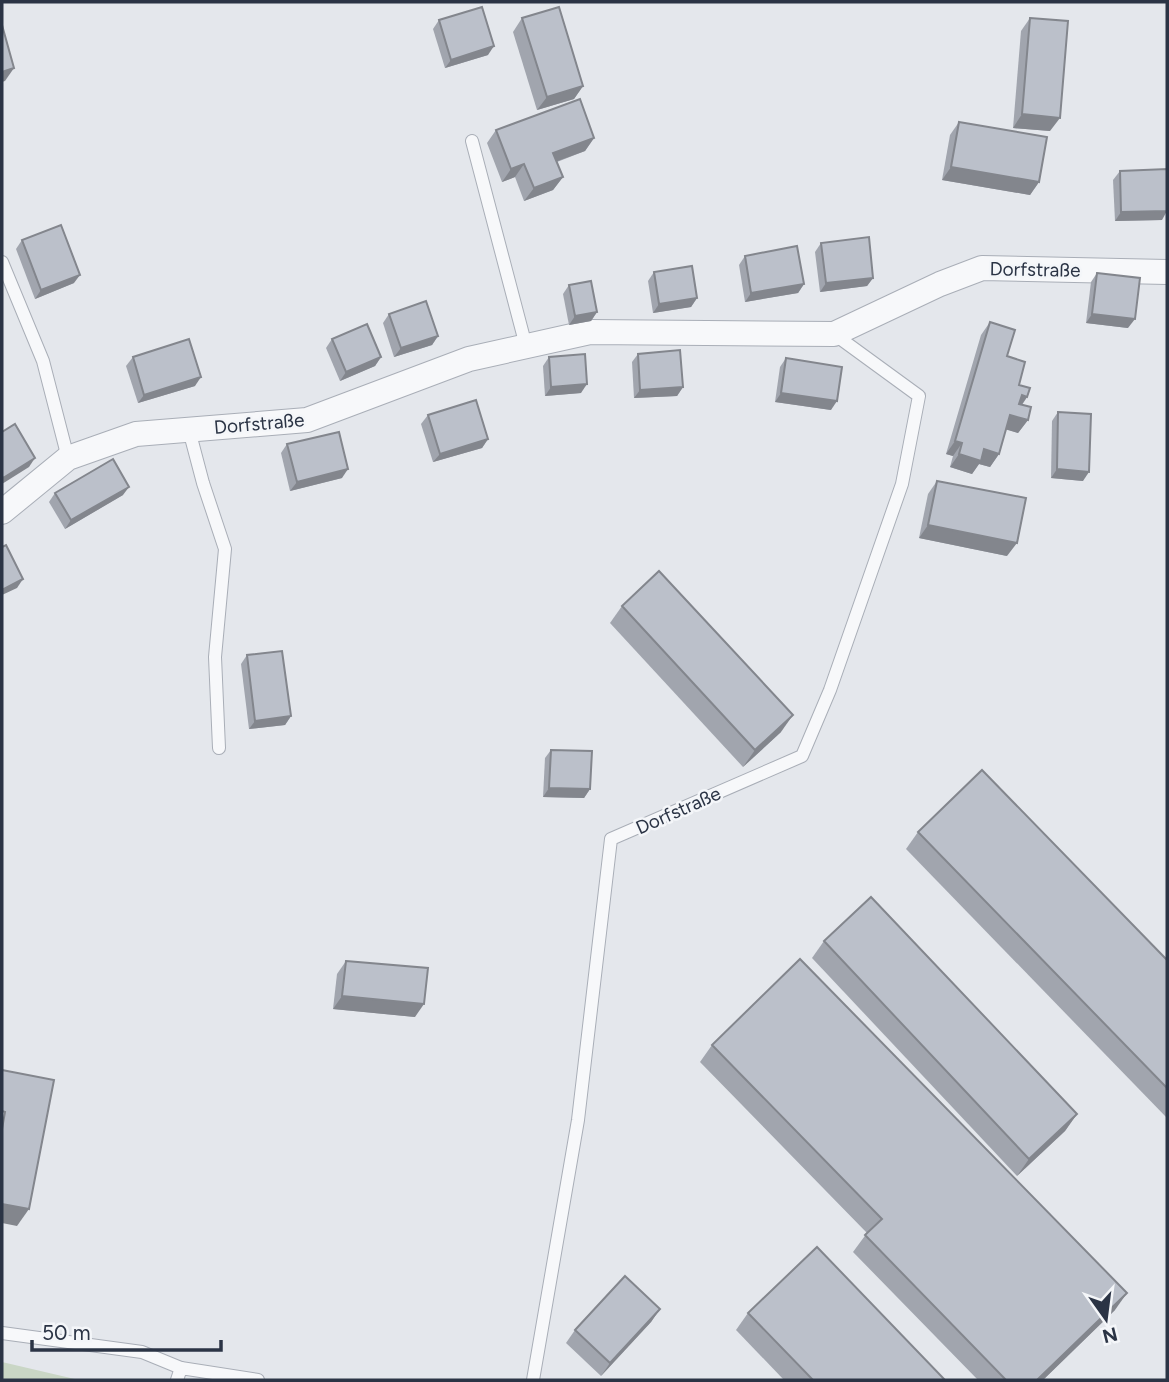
<svg xmlns="http://www.w3.org/2000/svg" width="1169" height="1382" viewBox="0 0 1169 1382" font-family="Figtree,sans-serif">
	<rect width="100%" height="100%" fill="#e4e7ec"/>
	<path fill="#c9d6c5" d="M2,1362L79,1380H2Z"/>
	<g fill="none" stroke-linecap="round" stroke-linejoin="round">
		<g stroke="#a9aeb7" stroke-width="14">
			<g id="lane">
				<path d="M472,141L526,346"/>
				<path d="M2,262L43,361L68,458"/>
				<path d="M189,430L203,483L225,549L215,657L219,748"/>
				<path d="M2,1333L142,1352L181,1368"/>
				<path d="M177,1380L181,1368L258,1380"/>
				<path d="M533,1380L578,1120L611,839L802,756L830,690L902,484L919,396L834,334"/>
			</g>
		</g>
		<g stroke="#a9aeb7" stroke-width="26">
			<path id="street" d="M2,512L68,458L136,434L307,420L469,359L590,332L834,334L940,284L982,268L1167,272"/>
		</g>
		<use href="#lane" stroke="#f7f8fa" stroke-width="12"/>
		<use href="#street" stroke="#f7f8fa" stroke-width="24"/>
	</g>
	<g fill="#a1a5ae">
		<path d="M522,18L583,86L574,99L537,110L513,32Z"/>
		<path d="M1030,18L1050,131L1013,128L1021,31Z"/>
		<path d="M439,20L488,55L445,68L433,29Z"/>
		<path d="M959,122L1039,182L1030,195L942,180L950,135Z"/>
		<path d="M496,130L594,138L585,151L557,162L563,177L553,190L524,201L515,177L502,182L487,143Z"/>
		<path d="M1120,171L1162,220L1115,221L1113,180Z"/>
		<path d="M22,240L74,283L35,299L16,249Z"/>
		<path d="M821,243L873,278L867,286L820,292L815,252Z"/>
		<path d="M745,256L804,284L798,293L745,302L739,265Z"/>
		<path d="M654,272L697,298L691,307L653,313L648,281Z"/>
		<path d="M1097,273L1128,328L1086,323L1091,282Z"/>
		<path d="M569,285L597,312L591,321L569,325L563,294Z"/>
		<path d="M389,314L438,336L432,345L394,357L383,323Z"/>
		<path d="M990,322L1007,356L1019,385L1027,397L1022,405L1028,420L1018,433L1006,429L999,454L990,467L979,464L972,474L950,467L953,456L946,454L981,335Z"/>
		<path d="M332,339L381,357L375,366L340,381L326,348Z"/>
		<path d="M638,354L683,387L677,396L634,398L632,362Z"/>
		<path d="M133,357L195,386L138,403L126,366Z"/>
		<path d="M549,357L581,393L545,396L543,366Z"/>
		<path d="M786,358L831,410L775,402L780,367Z"/>
		<path d="M1058,412L1083,481L1051,478L1052,421Z"/>
		<path d="M428,415L488,439L482,448L433,462L421,424Z"/>
		<path d="M287,444L342,478L290,491L281,453Z"/>
		<path d="M937,481L1007,556L919,538L928,494Z"/>
		<path d="M55,493L123,495L65,529L49,502Z"/>
		<path d="M622,606L781,732L743,767L610,623Z"/>
		<path d="M247,655L291,716L285,725L249,729L241,664Z"/>
		<path d="M551,750L590,789L584,798L543,797L545,758Z"/>
		<path d="M918,832L1167,960V1118L906,849Z"/>
		<path d="M824,941L1077,1114L1065,1131L1017,1176L812,958Z"/>
		<path d="M346,961L415,1017L333,1009L337,974Z"/>
		<path d="M712,1045L1115,1310L1043,1380H978L853,1252L867,1233L700,1062Z"/>
		<path d="M660,1309L651,1322L601,1376L566,1343L575,1330Z"/>
		<path d="M748,1313L945,1380H784L736,1330Z"/>
	</g>
	<g fill="#83868d">
		<path d="M494,46L488,55L445,68L451,60Z"/>
		<path d="M14,68L5,81L2,82V72Z"/>
		<path d="M583,86L574,99L537,110L547,97Z"/>
		<path d="M1022,114L1060,118L1050,131L1013,128Z"/>
		<path d="M594,138L585,151L544,166L553,153Z"/>
		<path d="M524,164L515,177L502,182L511,169Z"/>
		<path d="M951,167L1039,182L1030,195L942,180Z"/>
		<path d="M563,177L553,190L524,201L534,188Z"/>
		<path d="M1167,211L1162,220L1115,221L1121,212Z"/>
		<path d="M80,275L74,283L35,299L41,290Z"/>
		<path d="M873,278L867,286L820,292L826,283Z"/>
		<path d="M804,284L798,293L745,302L751,293Z"/>
		<path d="M697,298L691,307L653,313L659,304Z"/>
		<path d="M597,312L591,321L569,325L575,316Z"/>
		<path d="M1092,314L1135,319L1128,328L1086,323Z"/>
		<path d="M438,336L432,345L394,357L401,348Z"/>
		<path d="M381,357L375,366L340,381L346,372Z"/>
		<path d="M201,377L195,386L138,403L144,395Z"/>
		<path d="M587,384L581,393L545,396L551,387Z"/>
		<path d="M683,387L677,396L634,398L640,390Z"/>
		<path d="M781,393L837,401L831,410L775,402Z"/>
		<path d="M1022,395L1027,397L1018,410L1012,408Z"/>
		<path d="M1010,415L1028,420L1018,433L1001,428Z"/>
		<path d="M488,439L482,448L433,462L440,454Z"/>
		<path d="M955,441L962,443L953,456L946,454Z"/>
		<path d="M984,449L999,454L990,467L979,464L972,474L950,467L959,454Z"/>
		<path d="M35,458L29,467L2,484L3,478Z"/>
		<path d="M348,469L342,478L290,491L297,482Z"/>
		<path d="M1057,469L1089,472L1083,481L1051,478Z"/>
		<path d="M129,487L123,495L65,529L71,520Z"/>
		<path d="M928,525L1017,543L1007,556L919,538Z"/>
		<path d="M23,579L17,588L2,595V590Z"/>
		<path d="M793,715L781,732L743,767L755,750Z"/>
		<path d="M291,716L285,725L249,729L255,721Z"/>
		<path d="M549,788L590,789L584,798L543,797Z"/>
		<path d="M342,996L424,1004L415,1017L333,1009Z"/>
		<path d="M1077,1114L1065,1131L1017,1176L1029,1159Z"/>
		<path d="M2,1204L29,1209L17,1226L2,1223Z"/>
		<path d="M1127,1293L1115,1310L1043,1380H1037Z"/>
		<path d="M660,1309L651,1322L601,1376L610,1363Z"/>
	</g>
	<g fill="#bbc0ca" stroke="#83868d" stroke-width="2">
		<path d="M482,7L494,46L451,60L439,20Z"/>
		<path d="M559,7L583,86L547,97L522,18Z"/>
		<path d="M1030,18L1068,21L1060,118L1022,114Z"/>
		<path d="M2,25L14,68L2,72Z"/>
		<path d="M580,99L594,138L553,153L563,177L534,188L524,164L511,169L496,130Z"/>
		<path d="M959,122L1047,137L1039,182L951,167Z"/>
		<path d="M1167,169V211L1121,212L1120,171Z"/>
		<path d="M61,225L80,275L41,290L22,240Z"/>
		<path d="M869,237L873,278L826,283L821,243Z"/>
		<path d="M797,246L804,284L751,293L745,256Z"/>
		<path d="M692,266L697,298L659,304L654,272Z"/>
		<path d="M1097,273L1140,278L1135,319L1092,314Z"/>
		<path d="M591,281L597,312L575,316L569,285Z"/>
		<path d="M426,301L438,336L401,348L389,314Z"/>
		<path d="M990,322L1015,330L1007,356L1025,362L1019,385L1030,388L1027,397L1022,395L1019,404L1031,407L1028,420L1010,415L999,454L984,449L981,461L959,454L962,443L955,441Z"/>
		<path d="M367,324L381,357L346,372L332,339Z"/>
		<path d="M189,339L201,377L144,395L133,357Z"/>
		<path d="M680,350L683,387L640,390L638,354Z"/>
		<path d="M585,354L587,384L551,387L549,357Z"/>
		<path d="M786,358L842,367L837,401L781,393Z"/>
		<path d="M476,400L488,439L440,454L428,415Z"/>
		<path d="M1058,412L1091,414L1089,472L1057,469Z"/>
		<path d="M15,424L35,458L3,478L2,476V432Z"/>
		<path d="M339,432L348,469L297,482L287,444Z"/>
		<path d="M113,459L129,487L71,520L55,493Z"/>
		<path d="M937,481L1026,498L1017,543L928,525Z"/>
		<path d="M6,545L23,579L2,590V547Z"/>
		<path d="M659,571L793,715L755,750L622,606Z"/>
		<path d="M282,651L291,716L255,721L247,655Z"/>
		<path d="M551,750L592,751L590,789L549,788Z"/>
		<path d="M982,770L1167,960V1088L918,832Z"/>
		<path d="M871,897L1077,1114L1029,1159L824,941Z"/>
		<path d="M800,959L1127,1293L1037,1380H1006L865,1235L882,1219L712,1045Z"/>
		<path d="M346,961L428,968L424,1004L342,996Z"/>
		<path d="M2,1070L54,1080L29,1209L2,1204V1129L5,1112L2,1111Z"/>
		<path d="M817,1247L945,1380H813L748,1313Z"/>
		<path d="M625,1276L660,1309L610,1363L575,1330Z"/>
	</g>
	<g text-anchor="middle" stroke-width="5" stroke-linejoin="round" paint-order="stroke">
		<g font-size="19" fill="#2b3445" stroke="#f4f6f9">
			<text transform="translate(1035 269) rotate(1)" y="7">Dorfstraße</text>
			<text transform="translate(259 423) rotate(-5)" y="7">Dorfstraße</text>
			<text transform="translate(678 810) rotate(-24)" y="7">Dorfstraße</text>
		</g>
	</g>
	<rect width="1169" height="1382" fill="none" stroke="#2b3445" stroke-width="7"/>
	<g transform="translate(1106 1319) rotate(166)" stroke="#f4f6f9" stroke-width="5" paint-order="stroke">
	<path d="M0-5L12 26L0 18L-12 26Z" fill="#2b3445"/>
	<text y="-10" font-size="19" font-weight="bold" text-anchor="middle" fill="#2b3445">N</text>
	</g>
	<path d="M32 1340v10h189v-10" fill="none" stroke="#2b3445" stroke-width="3.5"/>
	<text x="42" y="1340" font-size="21" fill="#2b3445" stroke="#f4f6f9" stroke-width="5" paint-order="stroke">50 m</text>
</svg>
